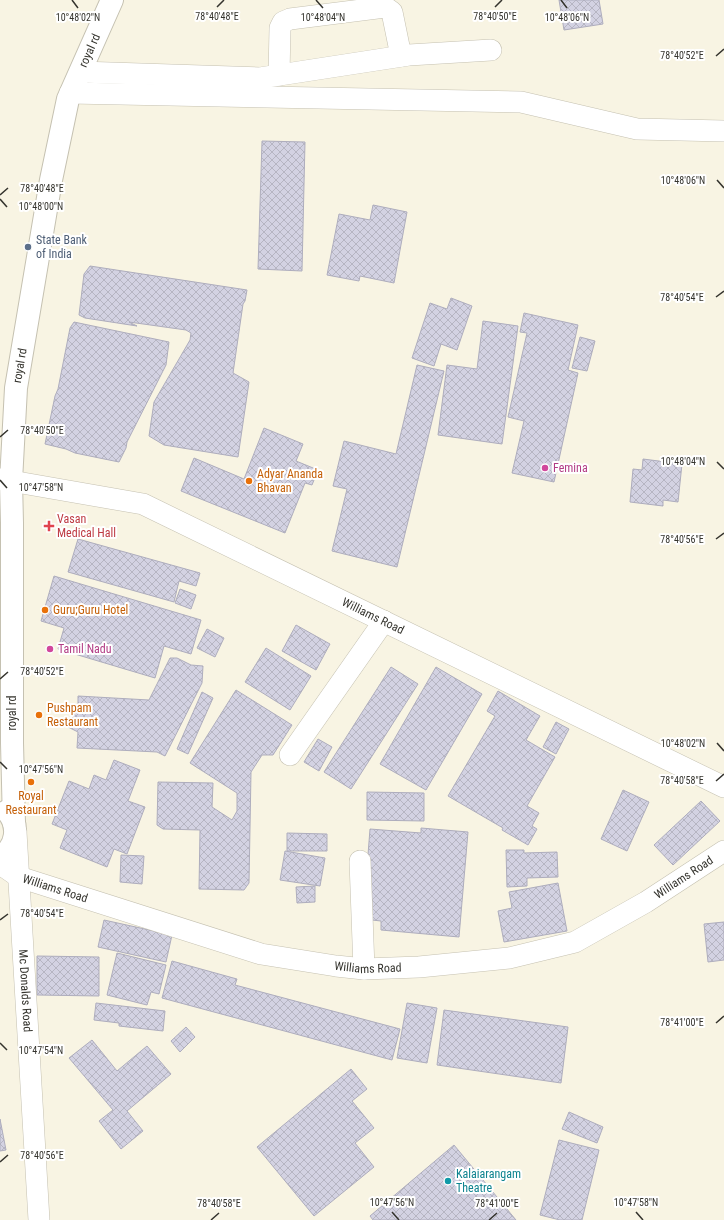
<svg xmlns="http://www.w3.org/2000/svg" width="724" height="1220" viewBox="0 0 724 1220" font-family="'Roboto Condensed',sans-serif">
	<defs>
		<pattern id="building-cross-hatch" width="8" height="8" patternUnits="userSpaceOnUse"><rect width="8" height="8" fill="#d3d2e2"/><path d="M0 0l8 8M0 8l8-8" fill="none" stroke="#b6b5c2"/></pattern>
	</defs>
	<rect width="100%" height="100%" fill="#f8f4e3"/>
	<g fill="url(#building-cross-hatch)" stroke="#aeadbd">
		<path d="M559,0H599L603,24L564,30Z"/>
		<path d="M262,141L305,142L302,271L258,269Z"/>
		<path d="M373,205L407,212L394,283L360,276L359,281L327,275L339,214L370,220Z"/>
		<path d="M90,266L247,290L245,301L243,304L233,373L249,382L238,457L164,445L149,436L154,402L190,340L191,333L186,330L129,322L137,326L85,318L79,315L84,274Z"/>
		<path d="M451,298L472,306L457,350L441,344L434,366L412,358L430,303L447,309Z"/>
		<path d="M524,313L578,325L568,370L578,373L554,482L512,473L524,421L508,417L527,333L520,332Z"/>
		<path d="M483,321L518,326L502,444L438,435L447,365L477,369Z"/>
		<path d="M74,322L169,342L166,365L127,442L126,448L119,462L75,453L66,449L45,444L55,396L58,389L70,328Z"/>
		<path d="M580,337L595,341L587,371L572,368Z"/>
		<path d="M417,365L444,371L397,567L332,551L347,489L333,486L344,441L396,454Z"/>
		<path d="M264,428L303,444L296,461L318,470L312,485L305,483L285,533L181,491L194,458L244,479Z"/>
		<path d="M643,459L682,464L678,502L663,500V506L630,502L633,469L642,470Z"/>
		<path d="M78,539L200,573L196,586L179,581L174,602L68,572Z"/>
		<path d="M54,576L201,620L191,654L164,646L155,678L58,649L64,628L41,621Z"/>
		<path d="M180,589L196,595L191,609L175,603Z"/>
		<path d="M296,625L330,644L316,670L282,651Z"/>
		<path d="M207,629L224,638L215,657L197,648Z"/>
		<path d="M266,648L311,676L290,710L245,682Z"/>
		<path d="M170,658H177L191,665L203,666L202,683L165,756L157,752L77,748L78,732L68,727L78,707V696L149,700Z"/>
		<path d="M391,667L418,684L351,789L324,772Z"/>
		<path d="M436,667L482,694L426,790L380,764Z"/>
		<path d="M236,690L292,725L273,755H262L251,772L249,883L244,890L199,889L200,830L163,829L157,825L158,782L213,783L212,807L232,820L237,811V793L190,763Z"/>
		<path d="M498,691L540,716L526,740L555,757L527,806L539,813L532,826L537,829L528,845L502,830L503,828L448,796L495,716L487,711Z"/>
		<path d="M202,692L213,698L188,754L177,749Z"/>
		<path d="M556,722L569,729L556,754L543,747Z"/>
		<path d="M318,739L332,747L319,771L304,762Z"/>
		<path d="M114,760L140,770L128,801L145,807L127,854L114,849L107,867L60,848L67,830L52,824L69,781L89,789L94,775L106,780Z"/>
		<path d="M623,790L649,802L627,851L601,839Z"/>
		<path d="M367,792L424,793V821L367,820Z"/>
		<path d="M701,801L720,821L673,865L654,845Z"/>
		<path d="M421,828L468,832L459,937L381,930V921L363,919L370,829L421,833Z"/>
		<path d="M287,833L327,834V851H287Z"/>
		<path d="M506,850H524V853L557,852L558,877L527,878V886L507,887Z"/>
		<path d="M285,851L325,858L320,886L280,880Z"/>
		<path d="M121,855L144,856L142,884L120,882Z"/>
		<path d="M558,883L567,931L504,942L498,911L512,908L509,892Z"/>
		<path d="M315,886V902L297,903L296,887Z"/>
		<path d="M104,920L172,935L166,962L98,947Z"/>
		<path d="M724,922V960L708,962L704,924Z"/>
		<path d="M117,953L166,965L159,994L151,992L147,1005L107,995Z"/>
		<path d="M37,956L99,957V996L37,995Z"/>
		<path d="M172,961L237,979L235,985L400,1029L392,1060L162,998Z"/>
		<path d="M96,1003L165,1011L163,1031L119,1026V1023L94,1020Z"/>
		<path d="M407,1003L437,1008L427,1063L397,1058Z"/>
		<path d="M444,1010L568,1027L561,1083L437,1065Z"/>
		<path d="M186,1027L195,1037L180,1052L171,1041Z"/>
		<path d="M92,1040L117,1071L147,1046L171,1074L127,1111L143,1131L121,1149L99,1121L113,1110L69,1058Z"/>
		<path d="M351,1069L367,1089L352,1101L374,1128L355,1143L374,1167L314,1216L257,1147Z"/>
		<path d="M569,1112L603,1127L597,1143L562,1129Z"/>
		<path d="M0,1119L6,1150L0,1151Z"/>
		<path d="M559,1140L599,1150L582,1220H560L540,1215Z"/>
		<path d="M454,1145L516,1220H373L370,1216Z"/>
	</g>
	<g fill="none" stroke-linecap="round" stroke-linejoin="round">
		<g stroke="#c5c1b1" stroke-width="22">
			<g id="minor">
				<path d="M80,72L260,78L409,55L491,50"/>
				<path d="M279,75L280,28L283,22L290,19L385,7L392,12L401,56"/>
				<path d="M70,93L521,102L637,129L724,131"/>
				<path id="s1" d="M0,479L143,504L724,787"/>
				<path d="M290,755L384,621"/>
				<path id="s2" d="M16,832L39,1220"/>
				<path d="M360,861L364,969"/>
				<path id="s3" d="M0,864L19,877L261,954L336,966L364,969L419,967L509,958L575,942L646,902L724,851"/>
			</g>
		</g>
		<g stroke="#c5c1b1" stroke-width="24">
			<g id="major">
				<path id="s4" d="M14,823L12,743V523L11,481L16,388L51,180L68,99L112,0"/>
				<path d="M0,857C17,848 20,825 7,811"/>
			</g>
		</g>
		<use href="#minor" stroke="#fff" stroke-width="21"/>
		<use href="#major" stroke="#fff" stroke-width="22"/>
	</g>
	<path fill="none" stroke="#34332d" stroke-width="1.5" d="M72,0L78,8M316,0L323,8M561,0L567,8M217,7L224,0M495,7L502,0M716,56L724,49M717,180L724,188M0,195L8,188M0,199L7,207M716,297L724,291M0,437L8,430M717,462L724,469M0,480L7,488M716,539L724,533M0,679L8,672M717,743L724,751M0,762L7,769M716,781L724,774M0,920L8,914M716,1023L724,1016M0,1043L7,1050M0,1162L8,1155M392,1212L399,1220M636,1212L643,1220M211,1220L219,1213M489,1220L497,1213"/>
	<circle fill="#5c6f8a" stroke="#fff" stroke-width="1.5" cx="28" cy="247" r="4"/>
	<g fill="#d1479c" stroke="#fff" stroke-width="1.5">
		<circle cx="545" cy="468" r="4"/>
		<circle cx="50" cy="649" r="4"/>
	</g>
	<g fill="#e8710a" stroke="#fff" stroke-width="1.5">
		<circle cx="249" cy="481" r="4"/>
		<circle cx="45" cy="610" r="4"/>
		<circle cx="39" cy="715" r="4"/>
		<circle cx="31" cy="782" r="4"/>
	</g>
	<path fill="#e0444e" stroke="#fff" stroke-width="1.5" d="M47 520h4v4h4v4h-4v4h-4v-4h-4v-4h4z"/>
	<circle fill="#0f9aa8" stroke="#fff" stroke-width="1.5" cx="448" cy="1181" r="4"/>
	<g text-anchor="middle" stroke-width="4" stroke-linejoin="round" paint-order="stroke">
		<g font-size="12" fill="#34332d" stroke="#fff">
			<text dy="4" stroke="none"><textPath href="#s4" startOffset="782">royal rd</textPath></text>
			<text dy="4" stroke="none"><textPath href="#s4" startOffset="458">royal rd</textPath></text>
			<text dy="4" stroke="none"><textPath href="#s1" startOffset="401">Williams Road</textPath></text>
			<text transform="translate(12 713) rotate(-90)" y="4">royal rd</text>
			<text dy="4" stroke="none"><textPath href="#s3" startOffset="721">Williams Road</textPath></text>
			<text dy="4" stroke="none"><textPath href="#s3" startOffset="61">Williams Road</textPath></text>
			<text dy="4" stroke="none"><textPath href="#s3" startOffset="385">Williams Road</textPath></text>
			<text dy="4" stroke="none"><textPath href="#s2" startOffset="159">Mc Donalds Road</textPath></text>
		</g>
		<g font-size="12" fill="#4e5e75" stroke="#fff" text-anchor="start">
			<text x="36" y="244">State Bank<tspan x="36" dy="14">of India</tspan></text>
		</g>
		<g font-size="12" fill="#b23c85" stroke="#fff" text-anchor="start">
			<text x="553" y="472">Femina</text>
			<text x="58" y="653">Tamil Nadu</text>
		</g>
		<g font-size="12" fill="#c56008" stroke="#fff" text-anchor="start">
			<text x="257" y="478">Adyar Ananda<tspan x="257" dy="14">Bhavan</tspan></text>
			<text x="53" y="614">Guru;Guru Hotel</text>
			<text x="47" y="712">Pushpam<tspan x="47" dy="14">Restaurant</tspan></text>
			<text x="31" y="800" text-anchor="middle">Royal<tspan x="31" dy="14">Restaurant</tspan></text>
		</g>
		<g font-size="12" fill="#be3a42" stroke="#fff" text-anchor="start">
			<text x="57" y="523">Vasan<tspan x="57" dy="14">Medical Hall</tspan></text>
		</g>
		<g font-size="12" fill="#0d838f" stroke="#fff" text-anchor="start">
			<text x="456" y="1178">Kalaiarangam<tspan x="456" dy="14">Theatre</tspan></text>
		</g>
	</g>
	<g font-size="10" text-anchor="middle" fill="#34332d" stroke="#fff" stroke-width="4" stroke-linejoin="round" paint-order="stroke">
		<text x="217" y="20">78°40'48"E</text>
		<text x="495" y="20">78°40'50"E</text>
		<text x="323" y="21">10°48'04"N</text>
		<text x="78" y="21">10°48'02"N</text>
		<text x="567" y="21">10°48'06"N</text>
		<text x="682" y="59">78°40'52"E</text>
		<text x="683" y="184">10°48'06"N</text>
		<text x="42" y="192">78°40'48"E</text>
		<text x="41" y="210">10°48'00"N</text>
		<text x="682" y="301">78°40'54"E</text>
		<text x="42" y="434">78°40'50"E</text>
		<text x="683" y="465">10°48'04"N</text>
		<text x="41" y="491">10°47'58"N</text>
		<text x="682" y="543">78°40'56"E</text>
		<text x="42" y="675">78°40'52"E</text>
		<text x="683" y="747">10°48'02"N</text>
		<text x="41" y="773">10°47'56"N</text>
		<text x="682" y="784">78°40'58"E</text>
		<text x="42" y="917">78°40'54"E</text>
		<text x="682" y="1026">78°41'00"E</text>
		<text x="41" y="1054">10°47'54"N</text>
		<text x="42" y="1159">78°40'56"E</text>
		<text x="392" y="1206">10°47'56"N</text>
		<text x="636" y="1206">10°47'58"N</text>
		<text x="219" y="1207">78°40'58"E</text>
		<text x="497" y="1207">78°41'00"E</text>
	</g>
</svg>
